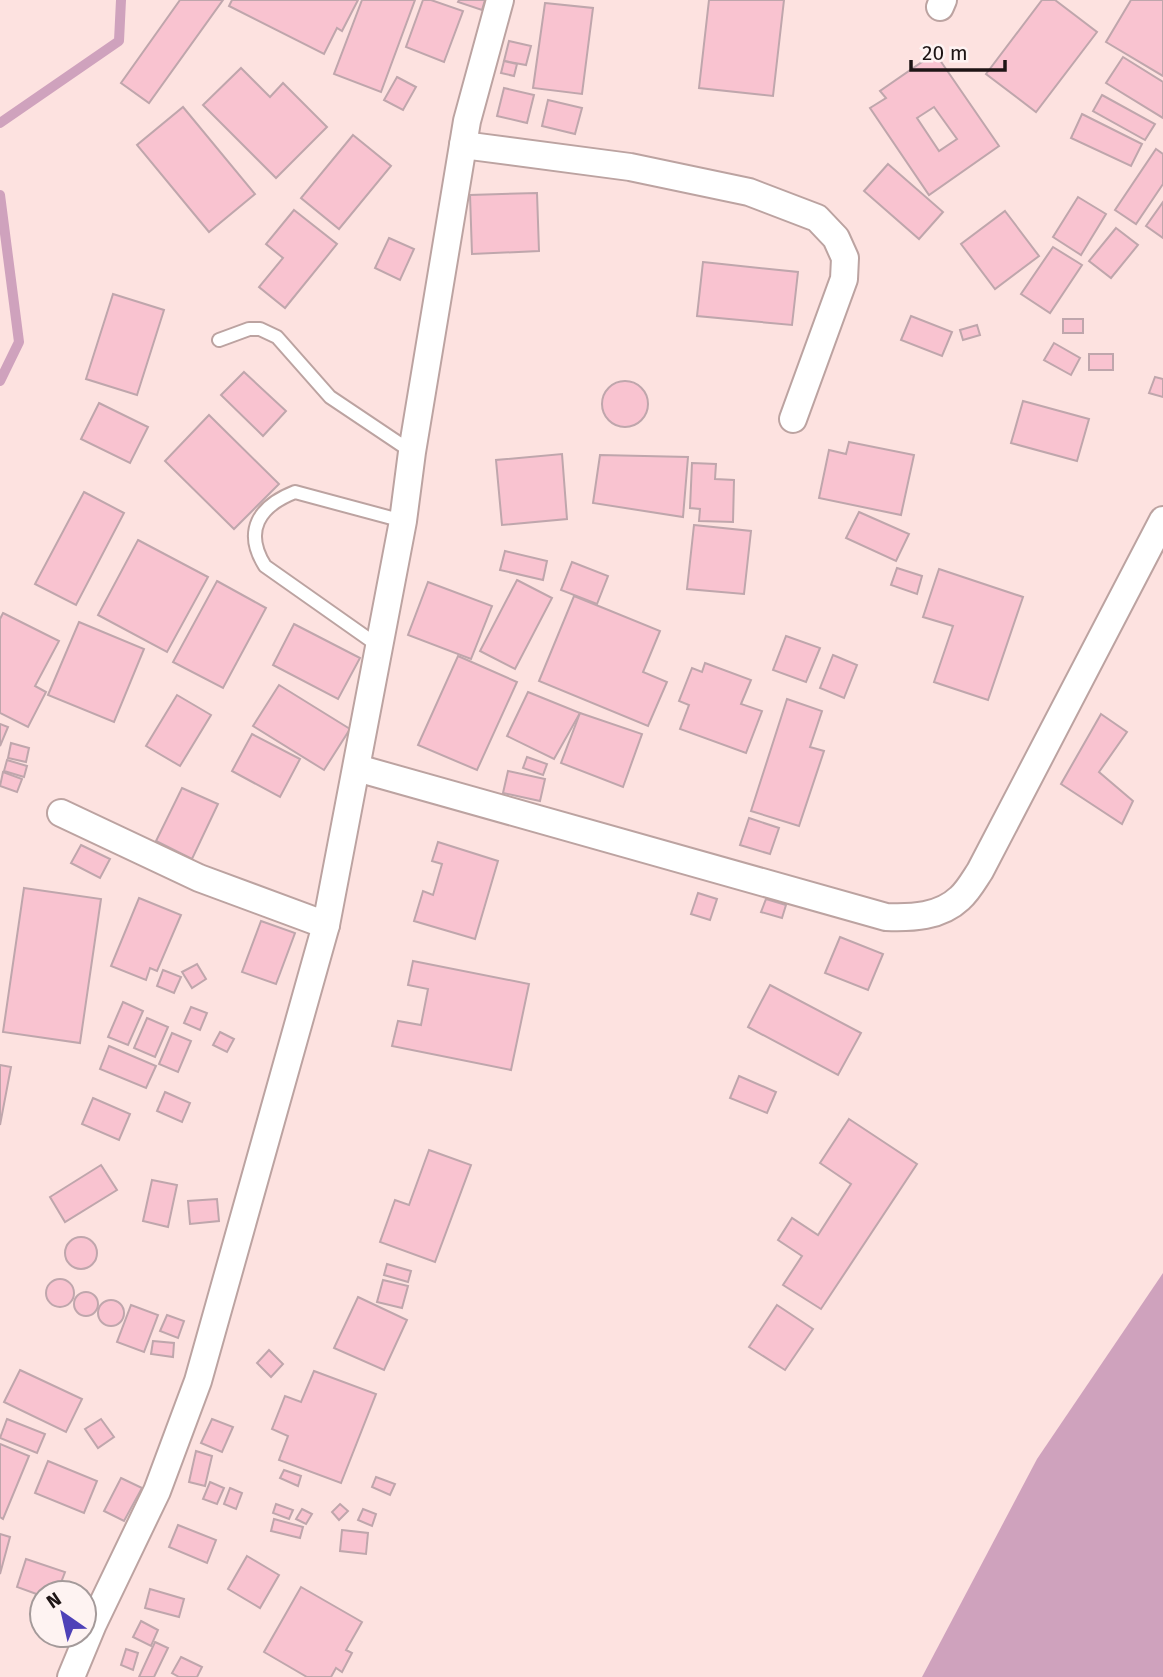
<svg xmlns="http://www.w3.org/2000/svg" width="1163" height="1677" viewBox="0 0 1163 1677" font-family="'Fira Sans',sans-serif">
	<rect width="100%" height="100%" fill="#fde2e0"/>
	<path fill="#cfa2bd" d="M1163,1273V1677H922L1037,1459Z"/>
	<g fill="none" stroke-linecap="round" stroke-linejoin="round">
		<g stroke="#cfa2bd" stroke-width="10">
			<path d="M0,123L119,41L121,0"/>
			<path d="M0,195L19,342L0,381"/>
		</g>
	</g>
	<g fill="#f9c3d0" stroke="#bfa6ac" stroke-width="2" fill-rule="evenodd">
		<path d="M180,0H223L149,103L121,83Z"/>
		<path d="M232,0H358L342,31L337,28L324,54L229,6Z"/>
		<path d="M362,0H415L381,92L334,74Z"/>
		<path d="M423,0H431L463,11L444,62L406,47Z"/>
		<path d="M459,0H485L482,10L458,2Z"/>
		<path d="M709,0H784L773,96L699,88Z"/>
		<path d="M1042,0H1055L1097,32L1036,112L986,74Z"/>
		<path d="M1131,0H1163V76L1106,42Z"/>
		<path d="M545,3L593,8L582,94L533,88Z"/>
		<path d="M509,41L531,46L526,65L504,61Z"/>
		<path d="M935,53L999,146L929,195L870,108L886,98L880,91ZM934,107L957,139L939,151L917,118Z"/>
		<path d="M1123,57L1163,82V118L1106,83Z"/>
		<path d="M504,61L517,64L514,76L501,73Z"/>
		<path d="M241,68L270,97L283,83L327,127L276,178L203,105Z"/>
		<path d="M397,77L416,87L403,110L384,100Z"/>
		<path d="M504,88L534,95L527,123L497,116Z"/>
		<path d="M1102,95L1155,124L1145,140L1093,111Z"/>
		<path d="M548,100L582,108L575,134L542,126Z"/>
		<path d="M183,107L255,194L209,232L137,145Z"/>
		<path d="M1082,114L1142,144L1131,166L1071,138Z"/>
		<path d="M353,135L391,166L339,229L301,198Z"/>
		<path d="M1156,149L1163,154V184L1136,224L1115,210Z"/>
		<path d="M888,164L943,212L919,239L864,191Z"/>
		<path d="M537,193L539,251L472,254L470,195Z"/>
		<path d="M1078,197L1106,214L1081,255L1053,237Z"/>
		<path d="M1163,202V238L1146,226Z"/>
		<path d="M294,210L337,244L285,308L259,287L283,258L266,244Z"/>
		<path d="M1005,211L1039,256L995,289L961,244Z"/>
		<path d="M1116,228L1138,245L1111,278L1089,261Z"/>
		<path d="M389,238L414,249L400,280L375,268Z"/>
		<path d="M1053,247L1082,265L1050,313L1021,294Z"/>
		<path d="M703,262L798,272L792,325L697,316Z"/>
		<path d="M113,294L164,310L137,395L86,379Z"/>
		<path d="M911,316L952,332L942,356L901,340Z"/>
		<rect x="1063" y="319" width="20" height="14"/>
		<path d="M977,325L980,335L963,340L960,330Z"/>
		<path d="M1054,343L1080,358L1071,375L1044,360Z"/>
		<rect x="1089" y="354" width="24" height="16"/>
		<path d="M244,372L286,411L263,436L221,395Z"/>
		<path d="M1155,377L1163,379V397L1149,393Z"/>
		<circle cx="625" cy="404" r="23"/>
		<path d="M1023,401L1089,419L1077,461L1011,443Z"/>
		<path d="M99,403L148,427L130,463L81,439Z"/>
		<path d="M209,415L279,484L234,529L165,461Z"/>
		<path d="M849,442L914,455L901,515L819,498L829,450L846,454Z"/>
		<path d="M562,454L567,519L502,525L496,460Z"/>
		<path d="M600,455L688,457L683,517L593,503Z"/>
		<path d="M692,463L716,464L715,479L734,480L733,522L699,521L700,509L690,508Z"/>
		<path d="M84,492L124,513L76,605L35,584Z"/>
		<path d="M859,512L909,534L896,561L846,538Z"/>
		<path d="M694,525L751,531L744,594L687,589Z"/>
		<path d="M138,540L208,577L167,652L98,615Z"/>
		<path d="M505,551L547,561L543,580L500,570Z"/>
		<path d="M572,562L608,576L597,604L561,590Z"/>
		<path d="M897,568L922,576L917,594L891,585Z"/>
		<path d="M939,569L1023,597L988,700L934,682L953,626L923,617Z"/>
		<path d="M517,580L552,598L515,669L480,651Z"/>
		<path d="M217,581L266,608L223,688L173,662Z"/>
		<path d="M428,582L492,606L471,659L408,635Z"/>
		<path d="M574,596L660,631L643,672L667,682L648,726L539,681Z"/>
		<path d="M3,613L59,641L35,686L46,692L28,727L0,713V619Z"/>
		<path d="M79,622L144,649L114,722L48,695Z"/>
		<path d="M294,624L360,658L338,699L273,665Z"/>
		<path d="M786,636L820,648L806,682L773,670Z"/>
		<path d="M833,655L857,665L844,698L820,688Z"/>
		<path d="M458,656L517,682L477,770L418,745Z"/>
		<path d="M705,663L751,680L741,704L762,711L746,753L680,729L689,705L679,701L692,668L702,672Z"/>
		<path d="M279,685L350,729L324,770L253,726Z"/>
		<path d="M528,692L580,713L554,759L507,736Z"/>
		<path d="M177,695L211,715L180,766L146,746Z"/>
		<path d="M787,699L822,711L810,747L824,751L799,826L751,811Z"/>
		<path d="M580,713L642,734L623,787L561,763Z"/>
		<path d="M1101,714L1127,732L1099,772L1133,801L1122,824L1061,784Z"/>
		<path d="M0,724L8,727L0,746Z"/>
		<path d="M252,734L300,759L280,797L232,771Z"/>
		<path d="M11,743L29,748L26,762L8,758Z"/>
		<path d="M527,757L547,764L543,775L523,768Z"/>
		<path d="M7,760L27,766L24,777L4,771Z"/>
		<path d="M508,771L545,779L540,801L503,793Z"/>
		<path d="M3,772L22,779L17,792L0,786Z"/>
		<path d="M182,788L218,804L192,859L156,841Z"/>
		<path d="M749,818L779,828L770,854L740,845Z"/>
		<path d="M438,842L498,861L475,939L414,921L423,891L433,895L442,864L432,861Z"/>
		<path d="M81,845L110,859L100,878L71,863Z"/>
		<path d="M24,888L101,899L80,1043L3,1032Z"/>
		<path d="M698,893L717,899L710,920L691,914Z"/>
		<path d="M139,898L181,915L157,971L150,968L146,980L111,966Z"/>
		<path d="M766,899L786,905L782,918L761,912Z"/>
		<path d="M261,921L295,933L276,984L242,972Z"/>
		<path d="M840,937L883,954L868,990L825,973Z"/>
		<path d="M413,961L529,984L511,1070L392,1046L398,1021L421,1025L428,989L408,985Z"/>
		<path d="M197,964L206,979L192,988L182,972Z"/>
		<path d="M163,970L181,977L174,993L157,986Z"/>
		<path d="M770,985L861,1033L838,1075L748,1027Z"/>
		<path d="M123,1002L143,1011L128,1045L108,1037Z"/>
		<path d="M191,1007L207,1013L200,1030L184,1023Z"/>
		<path d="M147,1018L168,1027L155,1057L134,1048Z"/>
		<path d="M220,1032L234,1039L227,1052L213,1045Z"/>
		<path d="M172,1033L191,1041L178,1072L159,1064Z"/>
		<path d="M109,1046L156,1066L146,1088L100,1069Z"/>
		<path d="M0,1065L11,1067L0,1125Z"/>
		<path d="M739,1076L776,1092L767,1113L730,1098Z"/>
		<path d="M165,1092L190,1103L182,1122L157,1111Z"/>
		<path d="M93,1098L130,1114L119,1140L82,1124Z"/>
		<path d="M849,1119L917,1164L821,1309L783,1285L802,1256L778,1240L792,1218L818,1235L851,1184L820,1163Z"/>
		<path d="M429,1150L471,1165L435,1262L380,1242L395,1200L409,1205Z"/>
		<path d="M101,1165L117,1190L65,1222L50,1197Z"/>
		<path d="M152,1180L177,1185L168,1227L143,1221Z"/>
		<path d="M217,1199L219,1221L190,1224L188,1201Z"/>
		<circle cx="81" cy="1253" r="16"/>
		<path d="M387,1264L411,1271L408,1282L384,1275Z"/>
		<circle cx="60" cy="1293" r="14"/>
		<path d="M383,1280L408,1286L402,1308L377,1302Z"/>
		<circle cx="86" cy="1304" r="12"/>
		<path d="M358,1297L407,1320L384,1370L334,1348Z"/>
		<circle cx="111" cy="1313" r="13"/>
		<path d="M131,1305L158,1315L144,1352L117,1342Z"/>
		<path d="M777,1305L813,1329L785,1370L749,1347Z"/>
		<path d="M167,1315L184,1321L178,1338L160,1331Z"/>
		<path d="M153,1341L174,1343L173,1357L151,1354Z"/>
		<path d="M269,1350L283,1364L271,1377L257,1363Z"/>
		<path d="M20,1370L82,1399L66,1432L4,1402Z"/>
		<path d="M314,1371L376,1394L341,1483L279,1460L288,1436L272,1429L285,1396L301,1402Z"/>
		<path d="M7,1419L45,1434L37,1453L0,1438Z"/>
		<path d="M101,1419L114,1437L98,1448L85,1429Z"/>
		<path d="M212,1419L233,1427L222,1452L201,1443Z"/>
		<path d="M0,1444L29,1456L3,1519L0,1517Z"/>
		<path d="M196,1451L212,1456L205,1486L189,1482Z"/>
		<path d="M48,1461L97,1481L84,1513L35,1493Z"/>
		<path d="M284,1470L301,1476L298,1486L280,1478Z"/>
		<path d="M376,1477L395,1484L390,1495L372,1487Z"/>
		<path d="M121,1478L142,1488L124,1521L104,1511Z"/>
		<path d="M210,1482L224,1488L217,1504L203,1499Z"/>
		<path d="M230,1488L242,1493L236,1509L224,1504Z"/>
		<path d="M276,1504L293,1510L289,1519L273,1513Z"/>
		<path d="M340,1504L348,1511L339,1520L332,1512Z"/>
		<path d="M302,1509L312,1514L306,1524L296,1519Z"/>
		<path d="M363,1509L376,1514L372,1526L358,1520Z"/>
		<path d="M274,1519L303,1527L300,1538L271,1531Z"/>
		<path d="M178,1525L216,1540L207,1563L169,1547Z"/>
		<path d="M342,1530L368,1533L366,1554L340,1551Z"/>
		<path d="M0,1534L10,1537L0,1574Z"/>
		<path d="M247,1556L279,1575L260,1608L228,1589Z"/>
		<path d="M26,1559L65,1572L57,1593H42V1596L17,1587Z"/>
		<path d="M301,1587L362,1622L346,1650L352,1653L342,1672L336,1668L331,1677H307L264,1652Z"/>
		<path d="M150,1589L184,1599L179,1617L145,1608Z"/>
		<path d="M141,1621L158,1630L151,1646L133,1637Z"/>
		<path d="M155,1642L168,1648L154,1677H139Z"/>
		<path d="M126,1649L138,1653L133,1670L121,1665Z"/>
		<path d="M181,1657L202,1667L197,1677H179L172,1673Z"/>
	</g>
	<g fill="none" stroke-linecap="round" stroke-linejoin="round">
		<g stroke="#bca3a1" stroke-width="16">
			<g id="lane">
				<path d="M219,340L249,329H260L277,337L330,397L412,452"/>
				<path d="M380,647L265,566C243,531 259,506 295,492L403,521"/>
			</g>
		</g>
		<g stroke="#bca3a1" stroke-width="30">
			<g id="street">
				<path d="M940,7L943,0"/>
				<path d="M463,145L630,167L749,192L817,218L836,238L845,258L844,279L793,419"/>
				<path d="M357,768L886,917C912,918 940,917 960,898C968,891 974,880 980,871L1163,520"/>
				<path d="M61,813L199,878L326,925"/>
				<path d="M71,1677L93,1624L157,1491L198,1381L326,925L403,521L412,452L467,121L500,0"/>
			</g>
		</g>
		<use href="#lane" stroke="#fff" stroke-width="12"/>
		<use href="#street" stroke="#fff" stroke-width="26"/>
	</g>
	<g transform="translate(63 1614) rotate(326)"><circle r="33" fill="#fef3f2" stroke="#a49a9a" stroke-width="2"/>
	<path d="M0-5L12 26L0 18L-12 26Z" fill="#4e41b8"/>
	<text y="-10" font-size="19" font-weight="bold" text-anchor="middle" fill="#1e1515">N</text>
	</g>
	<path d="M911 60v10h94v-10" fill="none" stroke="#1e1515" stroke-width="3.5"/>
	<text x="922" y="60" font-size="21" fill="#1e1515" stroke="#fef3f2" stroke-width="5" paint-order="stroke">20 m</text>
</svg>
